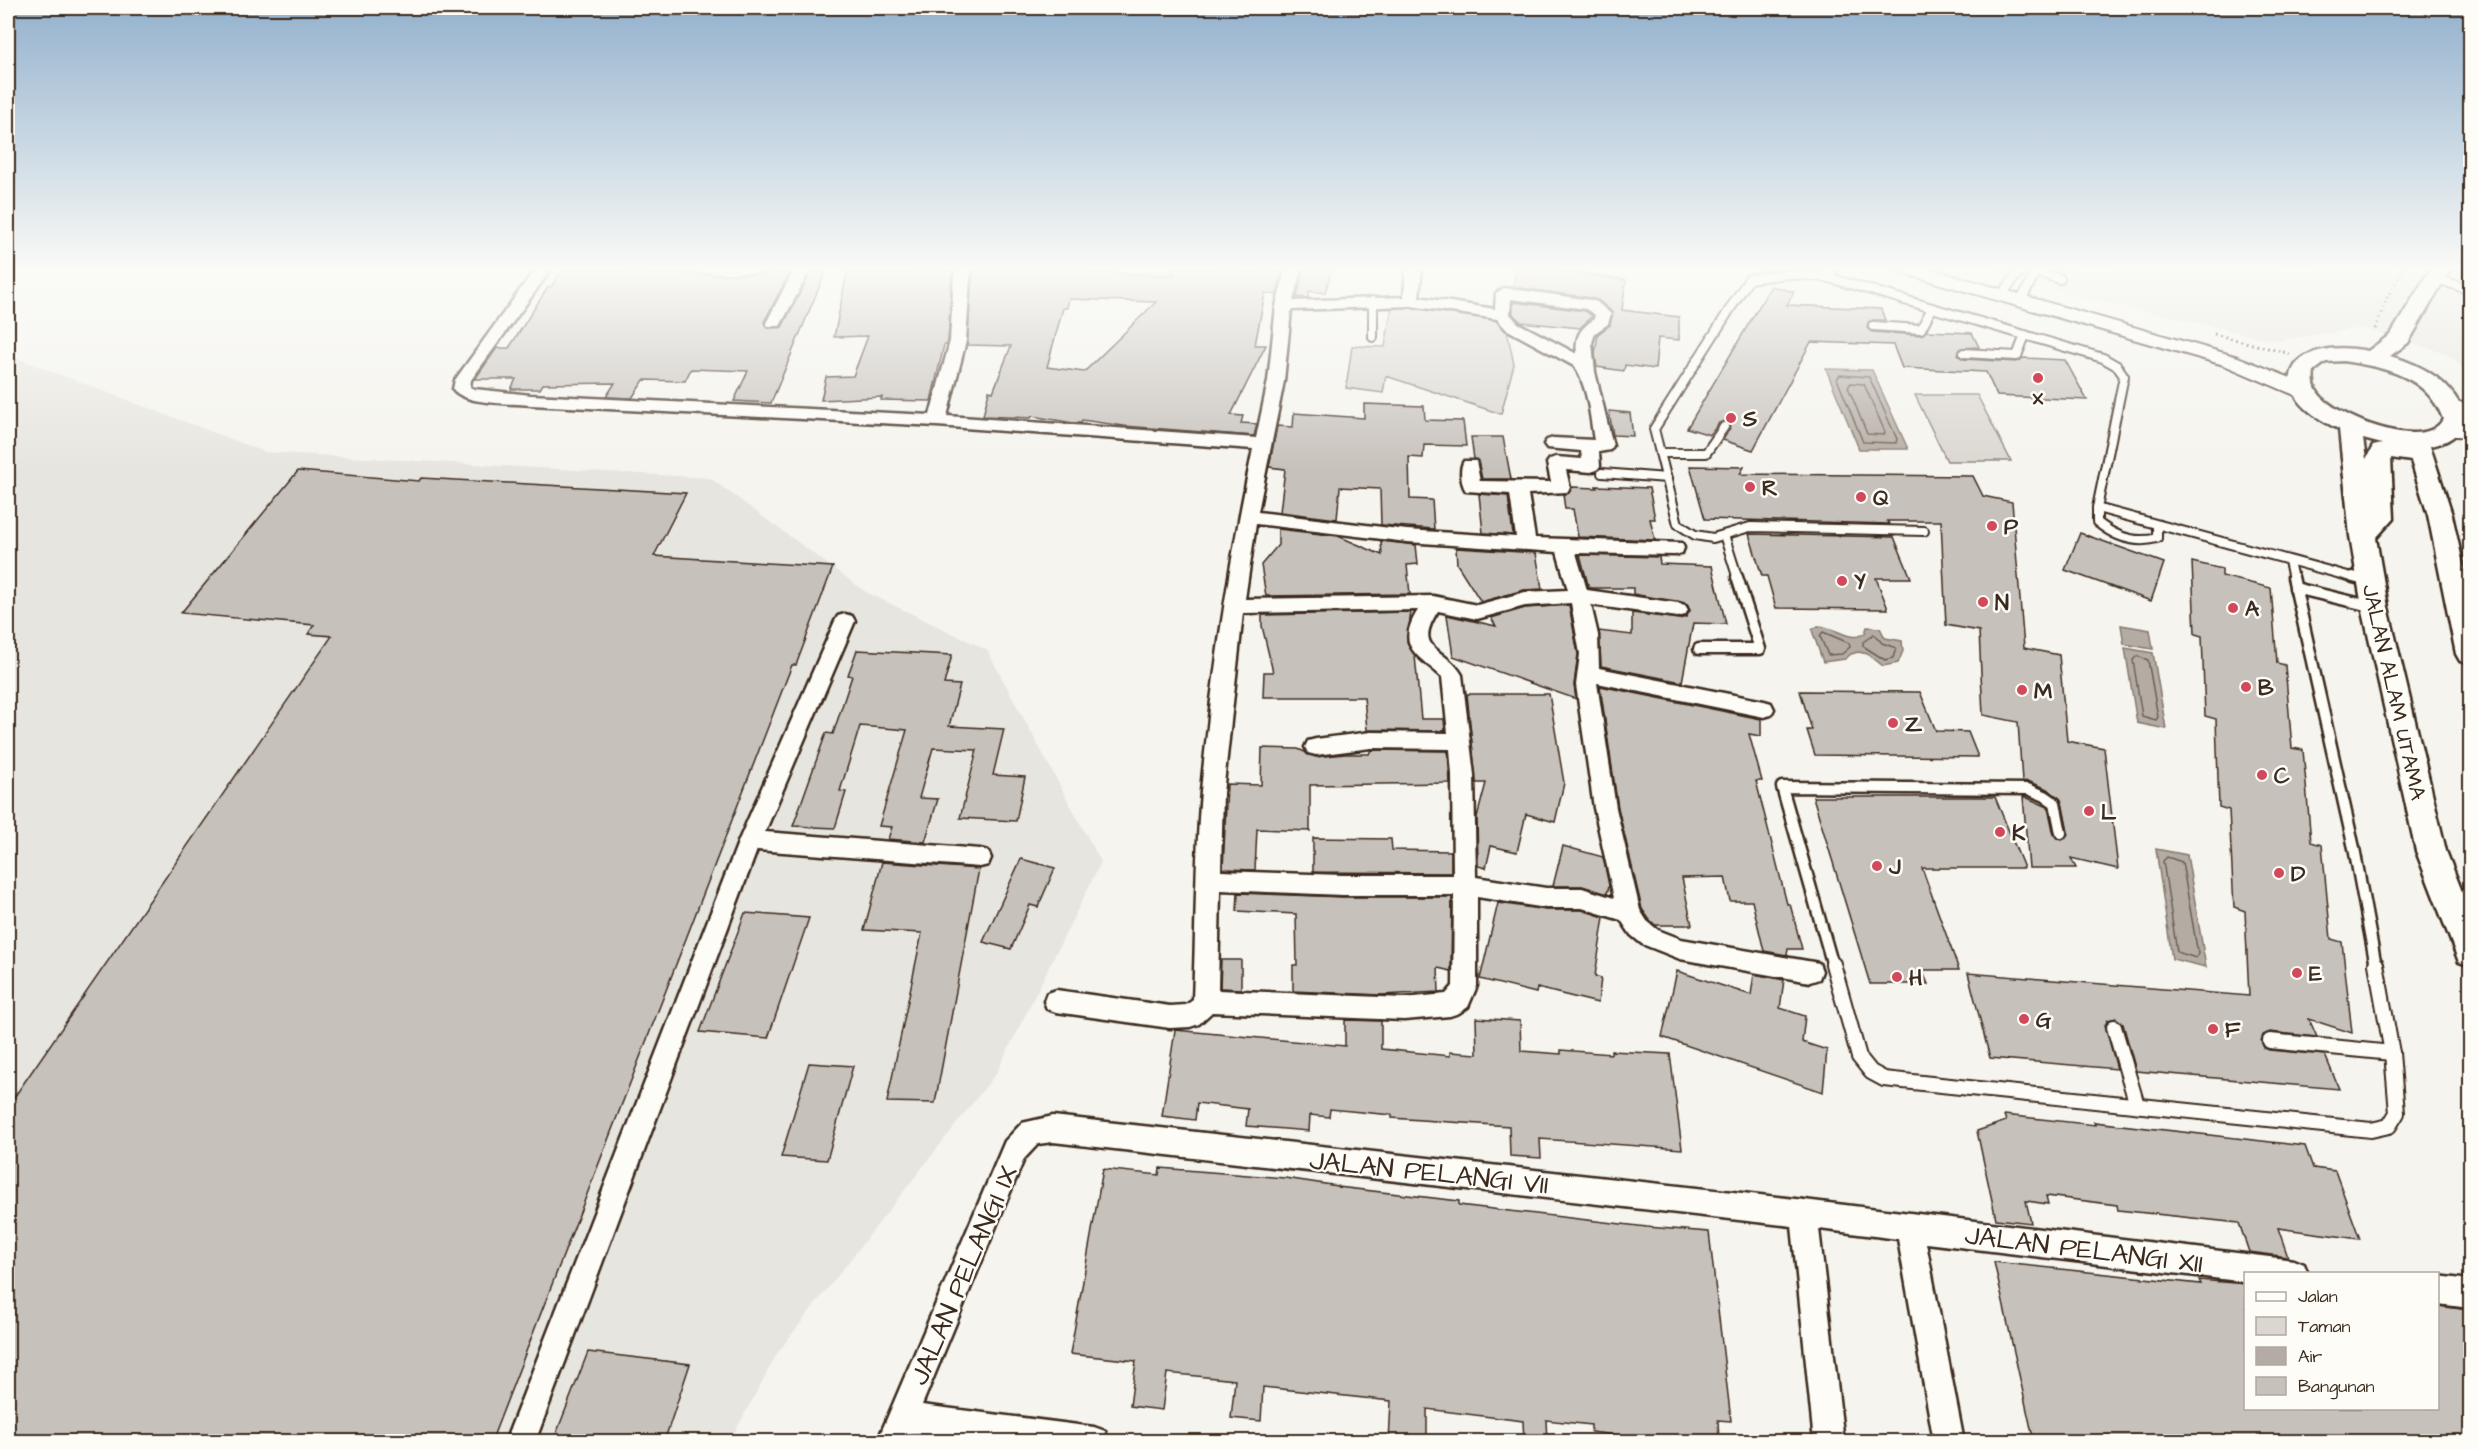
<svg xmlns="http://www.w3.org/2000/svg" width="2478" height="1449" viewBox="0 0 2478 1449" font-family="'Architects Daughter',sans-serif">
	<rect width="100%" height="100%" fill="#f5f4ee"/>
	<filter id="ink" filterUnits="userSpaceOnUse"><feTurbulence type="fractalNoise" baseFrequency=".0167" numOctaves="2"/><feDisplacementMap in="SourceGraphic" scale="12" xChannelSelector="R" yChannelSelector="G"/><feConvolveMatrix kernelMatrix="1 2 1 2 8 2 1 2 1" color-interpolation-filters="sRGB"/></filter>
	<g filter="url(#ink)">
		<g fill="#e7e5df">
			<path d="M1986,268H2470V374L2446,353L2361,328L2277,341L2070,294Z"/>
			<path d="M8,355L265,452L710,478L866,592L987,650L1101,862L997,1072L778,1352L730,1441H8Z"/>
		</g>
		<g fill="#dad6d0" stroke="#8a8077" stroke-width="1.5">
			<path d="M1392,306L1429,307L1505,322L1514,364L1501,414L1386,376L1383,393L1346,388L1352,346L1385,347Z"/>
			<path d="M1915,395H1977L2011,461H1947Z"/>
		</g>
		<g fill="#b4aca4" stroke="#84786e" stroke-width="1.5">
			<path d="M1826,369L1872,370L1908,449H1859Z"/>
			<path d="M2121,625L2150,630L2153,649L2124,644Z"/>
			<path d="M1818,626C1835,626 1850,644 1865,633L1867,627L1880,628L1885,638L1902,641L1903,651L1898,663L1883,666L1868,654L1858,652L1851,654L1845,659L1823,662L1812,630Z"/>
			<path d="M2125,648L2153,653L2166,729L2137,723Z"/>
			<path d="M2156,849L2187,855L2206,967L2172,959Z"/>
		</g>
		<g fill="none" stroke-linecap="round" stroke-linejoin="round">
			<g stroke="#6b5e54" stroke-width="1.5">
				<path d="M1840,375L1869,377L1897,439L1896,443L1863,442L1837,379Z"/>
				<path d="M1851,383L1864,384L1885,432L1884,435L1867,434L1848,387Z"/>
				<path d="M1823,632L1849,643L1850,647L1842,654L1828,655L1820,636Z"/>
				<path d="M1874,634L1882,643L1896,648L1893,658L1885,660L1863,646V642Z"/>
				<path d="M2137,656L2148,660L2158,717L2156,720L2142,716L2133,660Z"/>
				<path d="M2167,857L2182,862L2198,954L2196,958L2177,952L2163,861Z"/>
			</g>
		</g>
		<g fill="#c7c1bb" stroke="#3b2a1e" stroke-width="1.5" fill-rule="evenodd">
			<path d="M564,268L640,272L642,268H684L681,274H765L768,268H792L764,322L768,328L782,327L813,268H827L771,403L734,401L748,371L691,369L685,381L644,380L632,398L606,397L615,383L543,384L540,389H511L516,379H475L497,348H509L548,287H551Z"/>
			<path d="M848,268L935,270L936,268H955L952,276L948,341L947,345H944L931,401L881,400L882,397L821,400L826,377L853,376L868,336L834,337Z"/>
			<path d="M975,268H1105L1104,273L1173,275V268H1284L1277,295L1265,293L1255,345H1266L1231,415L1243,416L1241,423L1257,424L1254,436L1124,426L1082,420L1081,423H1073L1032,416L1031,418L983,416L989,391L993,392L1011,346L967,345L972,276ZM1069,299L1156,302L1084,372L1047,367L1063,308H1067Z"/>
			<path d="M1304,268H1332L1325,293L1309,291L1308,298L1297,297Z"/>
			<path d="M1515,268H1564L1565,271L1626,280L1622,310L1679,317V340L1658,338L1655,369L1625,365L1624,371L1597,367L1595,354L1598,334L1610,325L1612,312L1598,300L1591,298L1514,287Z"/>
			<path d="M1771,286L1794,292L1787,305L1881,309L1885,320H1873L1868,322L1867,328L1872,332L1921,335L1927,331L1972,333L1979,347L1961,348L1958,355L1963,359L2017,362L2023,358L2065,360L2087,400L1997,396L1986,372L1902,368L1893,345L1811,342L1753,450L1723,440L1730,428L1729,424L1725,421L1719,423L1710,435L1687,428Z"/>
			<path d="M1513,302L1585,311L1592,316L1580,328L1521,322L1513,314Z"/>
			<path d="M1364,404L1424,406L1425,420L1463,421L1466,446L1424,445L1423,458L1409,457L1410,499L1432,500L1434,529L1381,525L1380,489L1340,487L1337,519L1280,512L1285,469L1269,467L1277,426L1293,427L1294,413L1364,418Z"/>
			<path d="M1609,411L1630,413L1633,436L1613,435Z"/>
			<path d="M1471,437H1503L1511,479H1482L1478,461L1474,459Z"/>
			<path d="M1690,466L1744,467L1740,474L1973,476L1983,496L2012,502L2024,648L2059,655L2067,741L2104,748L2118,869L2071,858L2076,868H2029L2023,796L2048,807L2054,835L2062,840L2066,838L2068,832L2062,802L2048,789L2030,782L2022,781L2018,722L1983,715L1979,631L1946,625L1941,521H1887L1889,524L1705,519Z"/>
			<path d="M298,471L419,481L421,478L686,493L654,556L833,567L796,665H792L491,1442H8V1106L332,636L308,634L314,625L181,613Z"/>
			<path d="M1596,486L1649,488L1655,519H1650L1655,540L1578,537L1573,509H1565L1563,494L1569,493L1572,487L1597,488Z"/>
			<path d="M1479,494L1508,496L1513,535L1483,533Z"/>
			<path d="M1278,529L1338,536L1382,555L1381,541L1416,545L1418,564L1407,565L1410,594L1266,596L1261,565L1278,545Z"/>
			<path d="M2080,533L2164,563L2151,601L2065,570Z"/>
			<path d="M1749,534L1894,537L1911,578H1876L1888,609L1776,608L1767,576H1762Z"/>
			<path d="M1456,548L1536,553L1542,589L1524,590L1481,602L1457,564Z"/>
			<path d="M1580,555L1659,557L1660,564L1712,566L1726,624L1693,623L1682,682L1601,666L1599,631L1632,635V613L1679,619L1686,617L1690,611L1687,604L1633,594V588H1589Z"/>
			<path d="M2192,562L2222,569V576L2271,588L2277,663L2285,665L2292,748L2303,750L2311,842L2322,845L2331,939L2342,942L2352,1033L2309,1019L2317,1037L2270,1032L2263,1035L2261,1041L2264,1048L2269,1050L2325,1055L2339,1089L2136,1071L2123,1024L2116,1018L2108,1020L2105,1025L2117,1069L1990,1058L1968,973L2249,996L2245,911L2234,907L2229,810L2219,807L2216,719L2205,716L2202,636L2195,634Z"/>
			<path d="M1569,605L1578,654L1574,685L1576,699L1453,656L1447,615L1496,626L1491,618L1525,608Z"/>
			<path d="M1411,612L1407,641L1415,656L1421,719H1444L1445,731L1367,730L1364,697H1263L1264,672H1273L1262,626V615Z"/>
			<path d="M857,650L952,655L944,684L960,685L949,726L1004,729L993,775L1025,777L1016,821L960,818L977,750L933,748L919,798L938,799L925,842L888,839L892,827L879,826L907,730L860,726L840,791L846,792L835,828L793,826L826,733L833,734L852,676L848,675Z"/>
			<path d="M1600,686L1761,719V736L1749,734L1762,781H1756L1787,904H1790L1802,949H1788L1787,955L1764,951L1752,901H1730L1725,877L1682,878L1692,925H1655L1649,919L1642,909L1618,808Z"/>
			<path d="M1800,691L1920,692L1936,731L1968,732L1978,757L1815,755L1807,730H1812Z"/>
			<path d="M1467,694H1549L1564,783L1555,822L1526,814L1517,852L1491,846L1486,868L1478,866L1477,817L1486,783H1476Z"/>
			<path d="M1262,748L1298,749L1316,757L1345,754H1369L1371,750L1448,751L1450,783L1310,785V831L1257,829L1255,870L1223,869L1227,784L1261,785Z"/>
			<path d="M1813,797H1995L2024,868H1922L1959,970H1922L1928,984H1870Z"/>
			<path d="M1313,838L1391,839L1392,850L1451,851V873L1313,872Z"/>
			<path d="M1563,846L1603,857L1609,885L1607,894L1582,886H1553Z"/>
			<path d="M1021,859L1055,868L1038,907L1030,905L1011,949L983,942Z"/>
			<path d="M882,862L979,869L935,1103L887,1102L922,933L864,930Z"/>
			<path d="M1238,893L1343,897H1452L1451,971L1438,968L1439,992L1381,995L1293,991V965H1297L1296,914L1237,911Z"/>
			<path d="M1498,903L1546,910H1582L1604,917L1595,976L1601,978L1598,1003L1537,988L1536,993L1480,979Z"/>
			<path d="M745,913L809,918L768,1038L700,1032Z"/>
			<path d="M1221,960H1241V989L1220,988Z"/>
			<path d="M1677,971L1751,995L1754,974L1784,980L1780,1008L1805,1016L1802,1042L1827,1050L1823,1092L1662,1037Z"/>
			<path d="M1476,1018L1520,1021L1521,1051L1561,1054V1050L1611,1054V1051L1670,1054L1682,1149L1540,1139L1541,1158L1510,1156L1509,1126L1392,1118V1115L1330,1109L1329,1117L1310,1115L1309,1131L1246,1126L1248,1109L1197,1103L1195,1120L1162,1116L1175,1030L1345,1046V1020L1381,1021V1049L1450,1056V1052L1477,1054Z"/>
			<path d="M809,1063L853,1066L827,1160L781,1157Z"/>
			<path d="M2004,1115L2095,1125L2094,1122L2305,1146L2313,1168L2335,1171L2360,1239L2278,1228L2288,1257L2249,1252L2239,1223L2118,1210L2117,1205L2046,1196L2048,1204L2026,1201L2031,1223L1996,1219L1977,1131L2006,1121Z"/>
			<path d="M1160,1168L1285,1178L1338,1186V1187L1459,1201V1205L1647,1227L1709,1232L1731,1421L1718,1420L1719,1442H1629V1437L1591,1432V1425L1546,1420L1547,1442H1524L1523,1421L1427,1409V1442H1389L1391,1401L1263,1387L1261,1421L1231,1418L1235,1380L1167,1373L1162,1410L1130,1406L1136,1361L1070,1354L1103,1169L1159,1175Z"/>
			<path d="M1994,1262L2201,1284L2199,1280L2246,1284V1408H2438V1306L2469,1310L2470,1442H2034Z"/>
			<path d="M588,1352L690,1364L664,1442H553Z"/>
		</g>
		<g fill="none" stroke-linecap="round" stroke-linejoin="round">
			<g stroke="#3b2a1e" stroke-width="12">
				<g id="service-far2">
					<path d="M2025,268L2060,279"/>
					<path d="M2435,278L2470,290"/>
					<path d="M2001,296L2018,273L2030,269"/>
					<path d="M1373,301V337"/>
					<path d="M2020,302L2033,278L2030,269"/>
					<path d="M1873,326L1921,329L1932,308"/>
					<path d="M1964,353L2017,356L2025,335"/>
					<path d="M1660,453H1706L1724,427"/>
					<path d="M1602,473L1667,478"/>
					<path d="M2097,508V522C2114,536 2135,544 2157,538V525"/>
					<path d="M1924,531L1750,527L1713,538L1695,535L1678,524L1654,429L1749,279L1787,274L1826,277L2103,358L2117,366L2124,376L2097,508L2359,579"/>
					<path d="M1725,538L1738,579"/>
					<path d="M2289,561L2293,579"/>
				</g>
			</g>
			<g stroke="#3b2a1e" stroke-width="15">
				<g id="service-far1">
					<path d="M2293,577L2354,848L2376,966"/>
					<path d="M2353,577L2369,581"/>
					<path d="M2295,588L2374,607"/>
					<path d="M1699,649H1760L1737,577"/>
					<path d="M1833,966L1782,787L2028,789L2045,796L2055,803L2061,833"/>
				</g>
			</g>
			<g stroke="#3b2a1e" stroke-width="18">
				<g id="service">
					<path d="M1833,964L1859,1057L1871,1072L1884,1079L2371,1130L2389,1126L2397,1113L2392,1053L2376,964"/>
					<path d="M2114,1027L2137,1105"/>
					<path d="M2270,1041L2392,1053"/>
				</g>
			</g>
			<g stroke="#3b2a1e" stroke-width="5">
				<g id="minor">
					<path d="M536,268H552L471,380L470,387L474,389L531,395L930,415L950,341L954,276L957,268H973L970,276L966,341L947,416L1256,438L1268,381L1276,306L1286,268H1302L1293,301L1404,297L1406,268H1422L1419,297L1495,309L1496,293L1504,288L1591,300L1597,302L1611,314L1608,324L1595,333L1592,343L1595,372L1613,446L1610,450L1599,452L1600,466L1597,470L1591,472L1566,470L1570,488L1567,492L1528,494L1535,538L1682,543L1684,548L1682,553L1675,555L1576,553L1587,590L1678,603L1685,605L1688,610L1685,615L1678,617L1591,605L1598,635L1599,668L1764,701L1771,703L1774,709L1771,715L1764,717L1597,683L1616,808L1640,910L1647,921L1658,930L1681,939L1819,963L1822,971L1819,979L1810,982L1680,959L1642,944L1631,935L1621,920L1582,908H1546L1477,897V986L1468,1007L1459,1013L1450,1016L1404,1020L1212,1012L1199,1024L1190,1027L1170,1028L1056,1012L1047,1009L1044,1001L1047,993L1056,990L1170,1006L1186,1005L1193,1000C1196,931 1195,861 1201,791C1212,677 1229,562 1253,449L937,426L531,405C512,403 464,405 453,389L455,380ZM1511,299L1586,309L1595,315L1594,319C1580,329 1575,336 1577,354L1518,323L1510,314ZM1411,306L1497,319L1506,329L1574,366C1588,386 1590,416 1594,440L1553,438L1547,440L1544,444L1547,448L1581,451L1582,459L1556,457L1550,459L1547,463L1551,482L1480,481L1476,461H1464C1459,468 1461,484 1466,491L1510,494L1516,537L1407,530L1258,512L1284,381L1291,310ZM1256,524L1407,542L1557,552L1568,590L1525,592L1477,605L1433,596L1245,599ZM1571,603L1580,654L1576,685L1594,808L1614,898L1582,888H1546L1476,877L1474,775L1462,675C1447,647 1411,652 1438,611L1477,619L1525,606ZM1418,610C1395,647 1417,654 1442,677L1448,733L1371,732L1316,739L1308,741L1305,747L1308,753L1316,755L1371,748L1450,749L1452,775L1453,875H1343L1221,871L1223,793L1243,613ZM1220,890L1343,895H1454L1453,986L1446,994L1404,998L1218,990Z"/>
					<path d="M795,268H811L780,326H768L766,323Z"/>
					<path d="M1822,268H1838L1831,280L1826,282L1818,277Z"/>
					<path d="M845,614L852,616L855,621L765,832L980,849L988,851L991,858L988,865L980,867L757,850L535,1442H505L739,840L835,621L838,616Z"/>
					<path d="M1053,1116L1804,1200L2294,1260L2304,1264L2308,1274H2246V1282L1926,1243L1964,1442H1934L1898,1239L1819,1229L1844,1442H1814L1792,1226L1053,1142L1038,1144L1024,1159L922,1405L1094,1427L1105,1431L1109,1442H977L911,1433L907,1442H877L1005,1141L1022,1123Z"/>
					<path d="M2438,1276L2470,1280V1308L2438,1304Z"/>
				</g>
			</g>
			<g stroke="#3b2a1e" stroke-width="4">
				<g id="tertiary">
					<path d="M1897,268H1927L2238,357L2311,386L2314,391L2311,396L2304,397L2297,396L2224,365L1899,272Z"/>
					<path d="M2452,399L2470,406V419L2445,411L2442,406L2445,401Z"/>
					<path d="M2448,423H2470V437L2441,435L2437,430L2441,425Z"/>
				</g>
			</g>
			<g stroke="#3b2a1e" stroke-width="5">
				<path id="secondary" d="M2431,268H2451L2408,343L2390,356C2426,366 2453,383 2467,419C2459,435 2448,443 2430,446L2452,515L2470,595V664L2460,661L2456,654L2428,515L2411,461L2391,458L2394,518L2376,538L2388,607L2446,851L2470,912V966L2459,962L2416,851L2362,607L2350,536L2339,429C2260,394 2284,335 2368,351L2391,334ZM2343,361C2384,367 2428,376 2443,419C2426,453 2335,417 2318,393C2313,386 2313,379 2314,371L2326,362ZM2363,439L2382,444L2373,446L2366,459Z"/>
			</g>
			<g stroke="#3b2a1e" stroke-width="3" stroke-dasharray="1.5 4" stroke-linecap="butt">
				<path d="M2375,329L2388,295L2405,268"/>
				<path d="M2214,334L2291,354"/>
			</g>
			<use href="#service-far2" stroke="#fdfcf7" stroke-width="8"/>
			<use href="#service-far1" stroke="#fdfcf7" stroke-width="10"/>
			<use href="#service" stroke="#fdfcf7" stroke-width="14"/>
			<use href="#minor" fill="#fdfcf7" fill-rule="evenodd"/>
			<use href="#tertiary" fill="#fdfcf7" fill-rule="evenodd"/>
			<use href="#secondary" fill="#fdfcf7" fill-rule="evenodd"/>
		</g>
	</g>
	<linearGradient id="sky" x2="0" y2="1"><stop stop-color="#93b1cd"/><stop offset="0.57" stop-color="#fafaf7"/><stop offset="1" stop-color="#fafaf7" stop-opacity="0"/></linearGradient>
	<rect width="2478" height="471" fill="url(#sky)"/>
	<g fill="#d1495b" stroke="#fdfcf7" stroke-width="2">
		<circle cx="2038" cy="378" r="6"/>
		<circle cx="1731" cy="418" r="6"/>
		<circle cx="1750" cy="487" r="6"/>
		<circle cx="1861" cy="497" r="6"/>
		<circle cx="1992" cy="526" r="6"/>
		<circle cx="1842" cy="581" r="6"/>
		<circle cx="1983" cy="602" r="6"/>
		<circle cx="2233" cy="608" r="6"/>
		<circle cx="2246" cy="687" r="6"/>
		<circle cx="2022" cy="690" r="6"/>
		<circle cx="1893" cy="723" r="6"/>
		<circle cx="2262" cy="775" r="6"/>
		<circle cx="2089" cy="811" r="6"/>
		<circle cx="2000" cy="832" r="6"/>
		<circle cx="1877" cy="866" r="6"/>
		<circle cx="2279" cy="873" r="6"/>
		<circle cx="2297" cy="973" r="6"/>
		<circle cx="1897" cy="977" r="6"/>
		<circle cx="2024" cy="1019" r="6"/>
		<circle cx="2213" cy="1029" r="6"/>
	</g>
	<g text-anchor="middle" stroke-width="5" stroke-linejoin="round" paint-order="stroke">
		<g font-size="18" font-weight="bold" fill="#3b2a1e" stroke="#fdfcf7">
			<text x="2038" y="404">X</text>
		</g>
		<g font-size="22" font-weight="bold" fill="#3b2a1e" stroke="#fdfcf7" text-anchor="start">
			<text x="1743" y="426">S</text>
			<text x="1762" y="495">R</text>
			<text x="1873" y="505">Q</text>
			<text x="2004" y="534">P</text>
			<text x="1854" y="589">Y</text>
			<text x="1995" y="610">N</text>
			<text x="2245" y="616">A</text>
			<text x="2258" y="695">B</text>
			<text x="2034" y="698">M</text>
			<text x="1905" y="731">Z</text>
			<text x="2274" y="783">C</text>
			<text x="2101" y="819">L</text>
			<text x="2012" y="840">K</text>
			<text x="1889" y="874">J</text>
			<text x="2291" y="881">D</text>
			<text x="2309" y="981">E</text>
			<text x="1909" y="985">H</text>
			<text x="2036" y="1027">G</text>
			<text x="2225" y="1037">F</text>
		</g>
		<g font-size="22" fill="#3b2a1e" stroke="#fdfcf7">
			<text transform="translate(2395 692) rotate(77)" y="8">JALAN ALAM UTAMA</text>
		</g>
		<g font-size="27" fill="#3b2a1e" stroke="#fdfcf7">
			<text transform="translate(1429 1172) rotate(6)" y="9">JALAN PELANGI VII</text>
			<text transform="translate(2084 1249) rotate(7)" y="9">JALAN PELANGI XII</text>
			<text transform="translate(963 1275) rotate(-67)" y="9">JALAN PELANGI IX</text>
		</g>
	</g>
	<rect width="2478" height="1449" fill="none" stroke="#fdfcf7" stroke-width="30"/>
	<rect x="15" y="15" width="2448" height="1419" fill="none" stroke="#3b2a1e" stroke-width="2" filter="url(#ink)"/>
	<rect x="2244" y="1272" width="195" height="138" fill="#fdfcf7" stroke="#afa8a0" stroke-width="1.5"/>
	<rect x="2256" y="1292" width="30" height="9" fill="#fdfcf7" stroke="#afa8a0" stroke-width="1.5"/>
	<text x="2298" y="1302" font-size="18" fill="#3b2a1e">Jalan</text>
	<rect x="2256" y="1317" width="30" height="18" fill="#dad6d0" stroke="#afa8a0" stroke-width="1.5"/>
	<text x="2298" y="1332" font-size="18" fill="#3b2a1e">Taman</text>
	<rect x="2256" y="1347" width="30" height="18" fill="#b4aca4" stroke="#afa8a0" stroke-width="1.5"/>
	<text x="2298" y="1362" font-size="18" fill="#3b2a1e">Air</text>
	<rect x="2256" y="1377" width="30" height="18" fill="#c7c1bb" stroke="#afa8a0" stroke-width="1.5"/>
	<text x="2298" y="1392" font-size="18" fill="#3b2a1e">Bangunan</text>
</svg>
